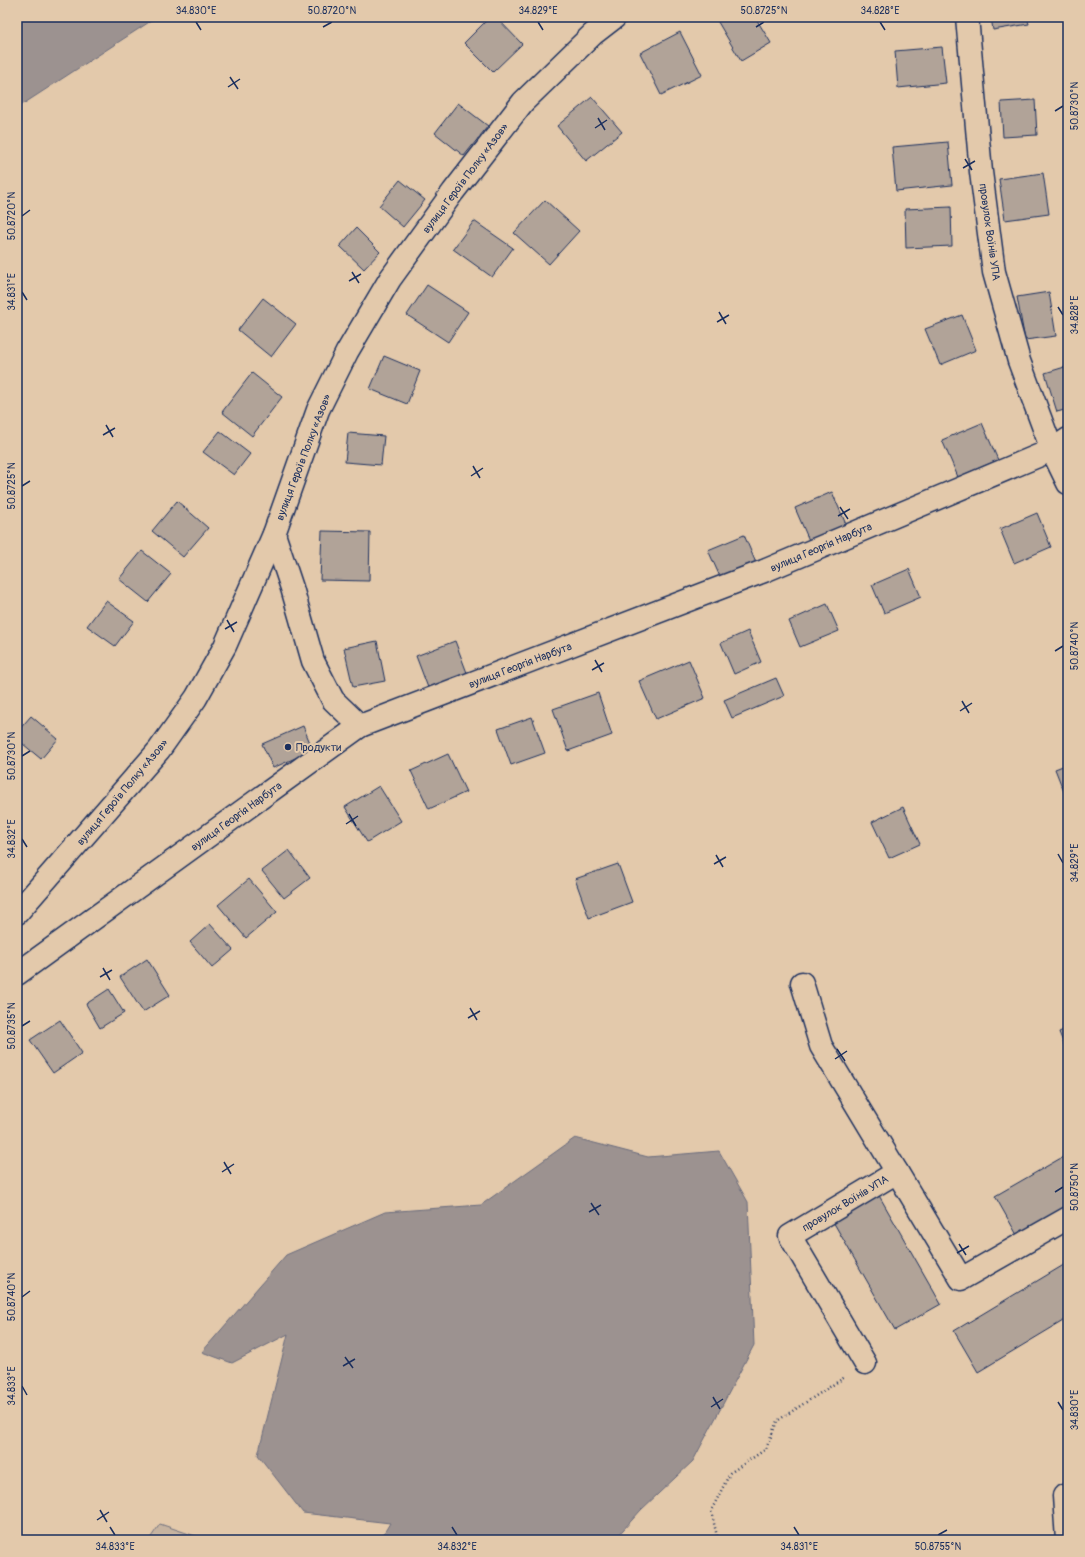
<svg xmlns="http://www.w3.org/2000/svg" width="1085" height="1557" viewBox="0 0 1085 1557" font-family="Pangolin,sans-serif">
	<rect width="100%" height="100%" fill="#e3c9ab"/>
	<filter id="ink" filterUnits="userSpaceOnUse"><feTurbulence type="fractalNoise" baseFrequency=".025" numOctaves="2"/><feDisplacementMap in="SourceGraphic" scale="8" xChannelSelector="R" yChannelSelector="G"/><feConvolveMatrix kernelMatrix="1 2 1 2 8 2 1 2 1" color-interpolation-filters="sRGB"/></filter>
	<g filter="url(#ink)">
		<path fill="#c6b3a0" stroke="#70717f" d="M160,1524L204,1539L205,1540H149Z"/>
		<g fill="#9c9290" stroke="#686a7c">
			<path d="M17,17H157L17,108Z"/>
			<path d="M575,1138L648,1157L719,1151L748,1202L754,1345L693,1461L641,1510L614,1540H380L390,1523L303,1513L258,1455L288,1334L232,1363L202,1352L286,1255L385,1212L481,1205Z"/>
		</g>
		<g fill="#b1a398" stroke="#1b2f5e">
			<path d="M490,17H496L522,44L493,72L464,43Z"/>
			<path d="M576,17H587L581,22Z"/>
			<path d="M715,17H755L771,43L741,61Z"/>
			<path d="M991,17H1027L1029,24L993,30Z"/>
			<path d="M680,32L702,75L661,95L640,53Z"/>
			<path d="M942,47L946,83L898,88L895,51Z"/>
			<path d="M592,97L622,132L586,161L557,126Z"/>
			<path d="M1035,100L1037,135L1003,137L1001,102Z"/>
			<path d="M458,103L488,126L464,156L435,133Z"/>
			<path d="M948,142L952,185L896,191L892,147Z"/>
			<path d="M1043,173L1049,214L1005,220L999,179Z"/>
			<path d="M400,180L425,200L403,227L379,206Z"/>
			<path d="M545,200L579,231L549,264L514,233Z"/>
			<path d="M951,207L952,246L906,248L905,209Z"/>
			<path d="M474,221L513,248L492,277L453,249Z"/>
			<path d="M356,228L380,252L364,269L340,246Z"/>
			<path d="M427,285L468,312L448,342L407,315Z"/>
			<path d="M1049,292L1056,336L1025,340L1017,297Z"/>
			<path d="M263,298L296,324L271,357L238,330Z"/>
			<path d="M962,315L976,350L940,365L925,329Z"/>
			<path d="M384,356L420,371L407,404L370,389Z"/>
			<path d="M1068,366V409L1057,412L1045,373Z"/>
			<path d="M252,373L282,397L252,436L222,412Z"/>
			<path d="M982,423L998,460L958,477L942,440Z"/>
			<path d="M220,431L250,454L234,475L203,452Z"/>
			<path d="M348,433L384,436L381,465L345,462Z"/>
			<path d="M832,492L848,529L811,545L795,508Z"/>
			<path d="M177,501L208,528L183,557L152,531Z"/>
			<path d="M1037,513L1051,547L1014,563L1000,529Z"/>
			<path d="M322,531L370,532L369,581L320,580Z"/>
			<path d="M744,535L756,563L721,579L708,550Z"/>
			<path d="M142,551L171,574L148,602L119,579Z"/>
			<path d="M909,569L921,597L884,613L872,585Z"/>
			<path d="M106,601L134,621L115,646L87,626Z"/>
			<path d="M827,604L839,631L800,647L789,621Z"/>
			<path d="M748,631L761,662L734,674L721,643Z"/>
			<path d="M377,641L385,681L353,687L344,648Z"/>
			<path d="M455,641L469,678L430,693L416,656Z"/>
			<path d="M689,660L705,698L656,719L639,681Z"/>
			<path d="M776,678L784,696L732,718L724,700Z"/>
			<path d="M598,693L612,735L568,751L553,709Z"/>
			<path d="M31,716L58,739L41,759L17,739V732Z"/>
			<path d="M532,717L545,753L511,765L498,729Z"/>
			<path d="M303,726L313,750L273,768L262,744Z"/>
			<path d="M448,754L466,792L429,809L411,771Z"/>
			<path d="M1068,764V802L1055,769Z"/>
			<path d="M379,786L401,821L367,842L345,807Z"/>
			<path d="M903,807L920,844L889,858L872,822Z"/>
			<path d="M289,850L310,878L284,898L262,871Z"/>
			<path d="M618,864L632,902L589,918L575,879Z"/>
			<path d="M249,879L277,912L246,938L218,905Z"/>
			<path d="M210,924L233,950L212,968L190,942Z"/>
			<path d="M147,959L170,995L143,1012L120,977Z"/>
			<path d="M109,989L124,1013L100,1028L86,1004Z"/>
			<path d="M60,1020L82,1053L53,1073L30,1040Z"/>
			<path d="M1068,1028V1055L1059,1032Z"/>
			<path d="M1068,1154V1206L1017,1235L995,1196Z"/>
			<path d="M877,1192L941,1304L895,1330L831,1218Z"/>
			<path d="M1067,1263L1068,1318L978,1372L954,1331Z"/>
		</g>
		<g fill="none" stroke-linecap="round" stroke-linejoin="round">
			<g stroke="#1b2f5e" stroke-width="25">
				<g id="minor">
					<path d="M967,17L981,172L994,272L1019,361L1052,450L1068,483"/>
					<path d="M274,534L292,588L313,661L333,700L360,726"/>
					<path d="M17,913L159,750L196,698L225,646L274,534L318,410L347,352L390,279L453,192L523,102L593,34L615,17"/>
					<path d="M17,974L360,726L764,571L1052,450L1068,439"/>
					<path d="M802,983L821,1046L897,1172"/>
					<path d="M865,1363L790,1236L897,1172L961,1279L1068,1218"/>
					<path d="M1067,1540L1064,1496L1068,1495"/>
				</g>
			</g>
			<path stroke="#1b2f5e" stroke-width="2.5" stroke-dasharray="1 3" stroke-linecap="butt" d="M718,1540L711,1511L730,1473L766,1449L777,1421L845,1377"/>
			<use href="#minor" stroke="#e3c9ab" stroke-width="22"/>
		</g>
	</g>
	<path fill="none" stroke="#1b2f5e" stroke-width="1.5" d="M196,22L201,30M538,22L543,30M880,22L885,30M323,27L332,22M756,27L764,22M230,77L238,89M228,87L240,79M1055,111L1063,106M598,118L605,130M595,128L607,120M965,159L972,170M963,168L975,161M22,216L30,210M352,272L359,283M349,281L361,274M22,292L27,300M1058,307L1063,315M719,312L726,324M717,322L729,315M106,425L113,437M103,435L115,428M473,466L480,478M471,476L483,468M22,486L30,481M840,507L848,519M838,516L850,509M227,620L234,632M225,629L237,622M1055,651L1063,646M595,660L602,672M592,670L604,663M962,701L969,713M960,711L972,703M22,756L30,751M349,814L356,826M346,824L358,816M22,839L27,847M1058,854L1063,863M716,855L723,867M714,864L726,857M103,968L110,980M100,977L112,970M470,1008L477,1020M468,1018L480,1011M22,1026L30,1021M837,1049L845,1061M835,1059L847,1051M224,1162L231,1174M222,1172L234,1164M1055,1192L1063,1187M591,1203L599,1215M589,1212L601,1205M959,1244L966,1255M957,1253L969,1246M22,1297L30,1291M345,1357L353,1368M343,1366L355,1359M22,1386L27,1395M713,1397L720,1409M1058,1402L1063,1410M711,1407L723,1399M100,1510L107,1522M97,1520L109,1512M110,1527L115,1535M452,1527L457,1535M794,1527L799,1535M938,1535L947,1530"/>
	<circle fill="#1b2f5e" stroke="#e3c9ab" stroke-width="1.5" cx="288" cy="747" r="4"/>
	<g text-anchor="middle" stroke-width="4" stroke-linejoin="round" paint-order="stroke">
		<g font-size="11" fill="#1b2f5e" stroke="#e3c9ab">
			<text transform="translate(465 178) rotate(-53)" y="4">вулиця Героїв Полку «Азов»</text>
			<text transform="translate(990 232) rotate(82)" y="4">провулок Воїнів УПА</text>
			<text transform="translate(303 457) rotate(-69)" y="4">вулиця Героїв Полку «Азов»</text>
			<text transform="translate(821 547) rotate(-23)" y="4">вулиця Георгія Нарбута</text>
			<text transform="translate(520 665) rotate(-21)" y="4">вулиця Георгія Нарбута</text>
			<text transform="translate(122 792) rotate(-50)" y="4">вулиця Героїв Полку «Азов»</text>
			<text transform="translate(236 816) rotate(-36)" y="4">вулиця Георгія Нарбута</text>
			<text transform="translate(845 1203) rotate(-31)" y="4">провулок Воїнів УПА</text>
		</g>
		<g font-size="11" fill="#1b2f5e" stroke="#e3c9ab" text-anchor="start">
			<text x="296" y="751">Продукти</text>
		</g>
	</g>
	<rect width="1085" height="1557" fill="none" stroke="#e3c9ab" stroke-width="44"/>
	<rect x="22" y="22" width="1041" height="1513" fill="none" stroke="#1b2f5e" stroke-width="1.5"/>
	<g font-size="10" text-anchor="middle" fill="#1b2f5e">
		<text x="196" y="14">34.830°E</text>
		<text x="332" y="14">50.8720°N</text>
		<text x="538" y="14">34.829°E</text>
		<text x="764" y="14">50.8725°N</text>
		<text x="880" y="14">34.828°E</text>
		<text transform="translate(1074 106) rotate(-90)" y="4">50.8730°N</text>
		<text transform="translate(11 216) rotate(-90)" y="4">50.8720°N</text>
		<text transform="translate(11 292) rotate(-90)" y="4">34.831°E</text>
		<text transform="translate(1074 315) rotate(-90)" y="4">34.828°E</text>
		<text transform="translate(11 486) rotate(-90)" y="4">50.8725°N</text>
		<text transform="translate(1074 646) rotate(-90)" y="4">50.8740°N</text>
		<text transform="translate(11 756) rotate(-90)" y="4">50.8730°N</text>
		<text transform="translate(11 839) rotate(-90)" y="4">34.832°E</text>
		<text transform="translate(1074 863) rotate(-90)" y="4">34.829°E</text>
		<text transform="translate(11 1026) rotate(-90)" y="4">50.8735°N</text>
		<text transform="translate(1074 1187) rotate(-90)" y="4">50.8750°N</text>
		<text transform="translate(11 1297) rotate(-90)" y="4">50.8740°N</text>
		<text transform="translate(11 1386) rotate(-90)" y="4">34.833°E</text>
		<text transform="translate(1074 1410) rotate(-90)" y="4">34.830°E</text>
		<text x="115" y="1550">34.833°E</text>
		<text x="457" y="1550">34.832°E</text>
		<text x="799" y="1550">34.831°E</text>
		<text x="938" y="1550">50.8755°N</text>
	</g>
</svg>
